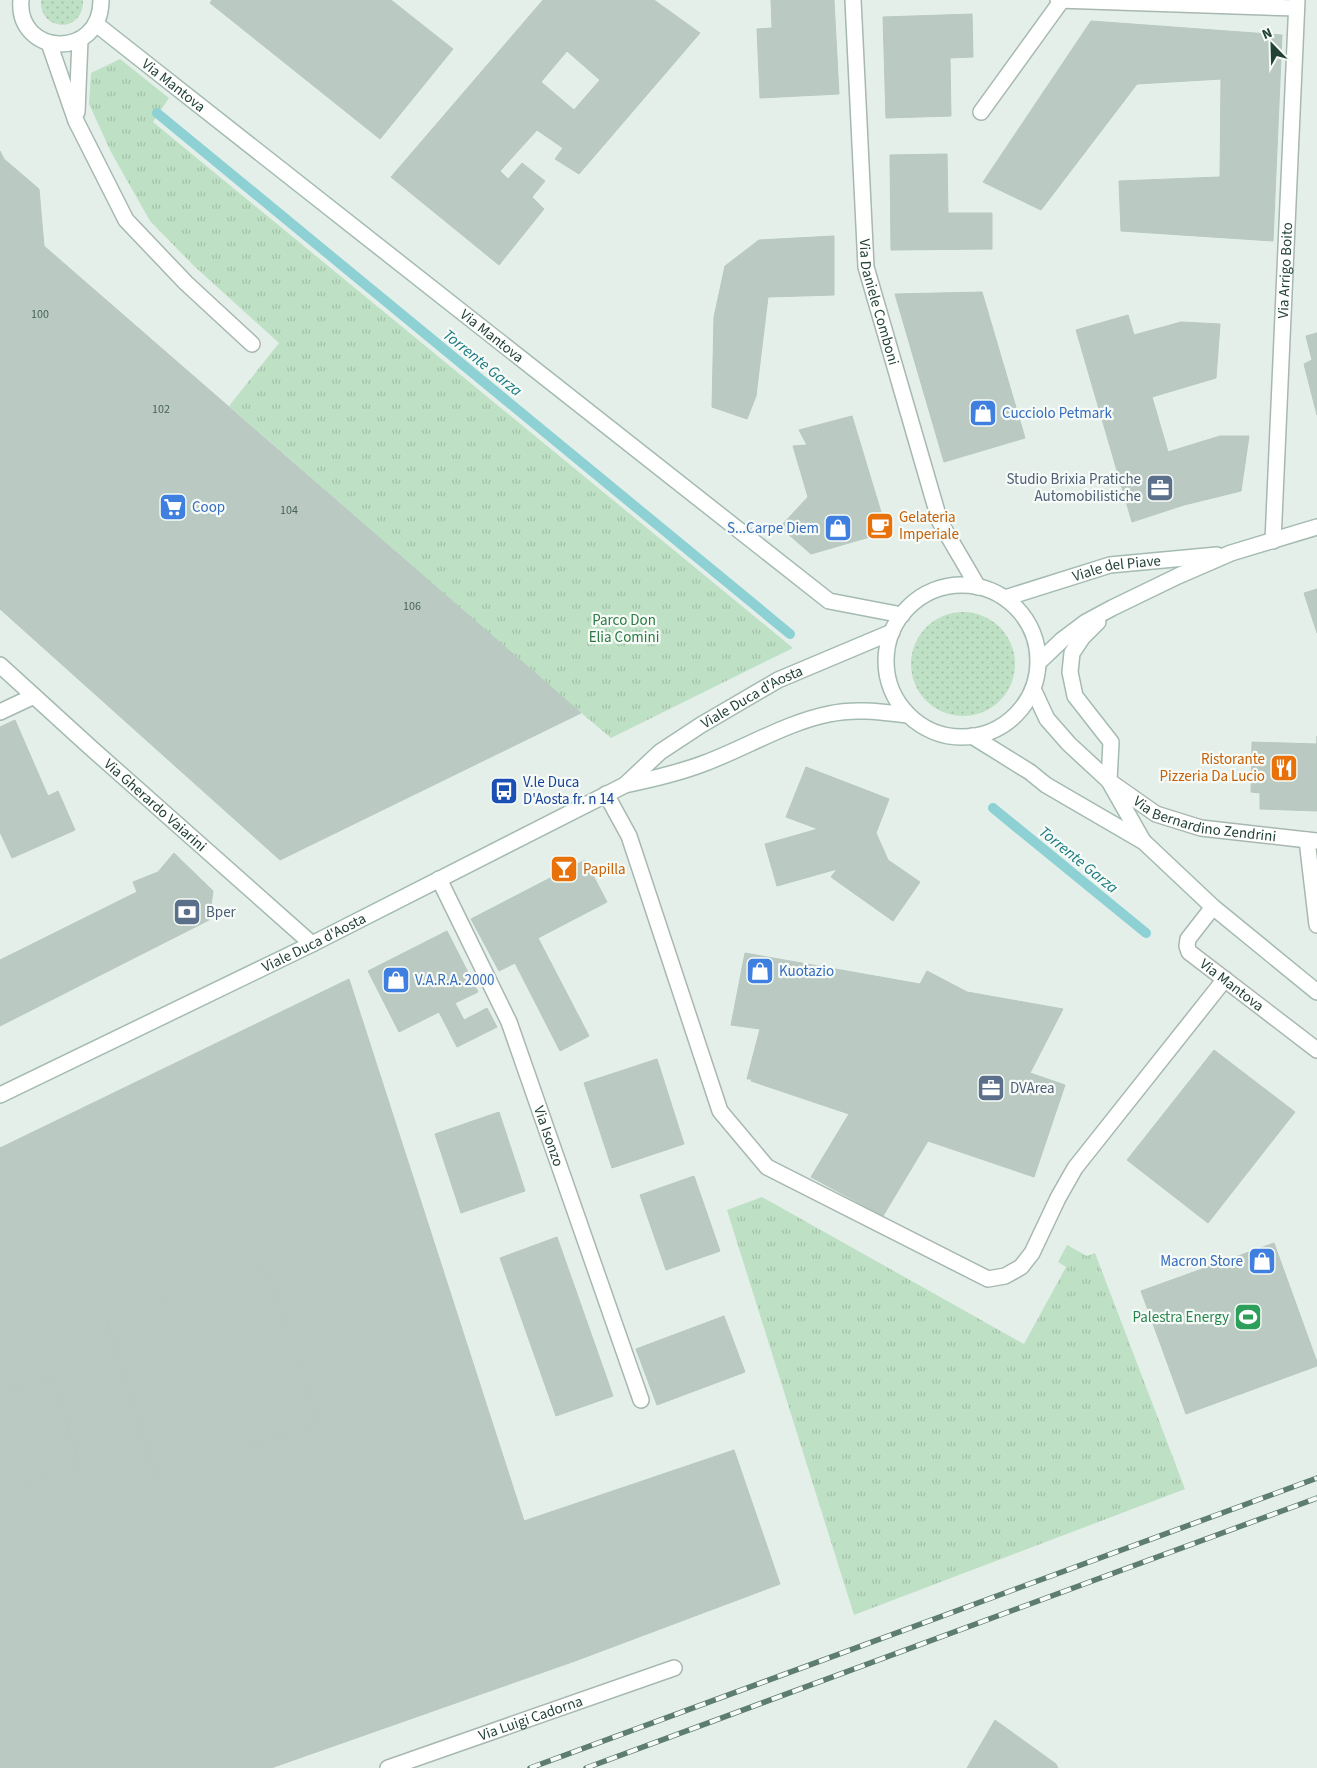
<svg xmlns="http://www.w3.org/2000/svg" width="1317" height="1768" viewBox="0 0 1317 1768" font-family="'Source Sans 3',sans-serif">
	<defs>
		<pattern id="grass-dots" width="8" height="8" patternUnits="userSpaceOnUse" patternTransform="scale(1.25)"><rect width="8" height="8" fill="#bee0c4"/><path d="M2 2h.1M6 6h.1" fill="none" stroke="#a3c1a9" stroke-width="1.8" stroke-linecap="round"/></pattern>
		<pattern id="park-tufts" width="24" height="20" patternUnits="userSpaceOnUse" patternTransform="scale(1.25)"><rect width="24" height="20" fill="#bee0c4"/><path d="M3 7l-1-3M5 7V3M7 7l1-3M15 17l-1-3M17 17v-4M19 17l1-3" fill="none" stroke="#a3c1a9"/></pattern>
	</defs>
	<rect width="100%" height="100%" fill="#e5efea"/>
	<g fill="url(#grass-dots)">
		<path d="M41,0H83C84,34 39,32 41,0Z"/>
		<circle cx="963" cy="664" r="52"/>
	</g>
	<g fill="url(#park-tufts)">
		<path d="M120,59L169,98L153,122L793,648L611,738L561,696L229,406L279,343L193,265L150,221L111,152L89,104L91,73Z"/>
		<path d="M762,1197L1024,1344L1066,1267L1058,1262L1067,1245L1087,1256L1095,1253L1185,1489L854,1615L727,1210Z"/>
	</g>
	<g fill="none" stroke-linecap="round" stroke-linejoin="round">
		<g stroke="#8dd1d4" stroke-width="10">
			<path d="M157,113L790,634"/>
			<path d="M993,808L1146,933"/>
		</g>
	</g>
	<g fill="#bacac2" stroke="#b7c9c0" fill-rule="evenodd">
		<path d="M212,0H391L453,49L380,139L210,3Z"/>
		<path d="M543,0H654L700,33L579,174L555,159L563,148L537,130L500,171L508,179L522,163L545,181L532,197L544,209L499,265L391,177ZM567,51L600,80L574,110L541,82Z"/>
		<path d="M771,0H834L839,94L760,98L757,29L772,28Z"/>
		<path d="M972,14L973,57L950,58L951,116L886,118L883,17Z"/>
		<path d="M1091,21L1282,35L1273,241L1121,231L1119,181L1220,177L1221,79L1137,84L1041,210L983,182Z"/>
		<path d="M0,151L4,159L39,189L44,246L581,713L280,860L0,609Z"/>
		<path d="M947,154L948,213H992V249L891,250L890,155Z"/>
		<path d="M834,236V295L768,297L756,396L747,419L712,407L714,317L725,266L759,240Z"/>
		<path d="M982,292L1025,438L944,462L895,294Z"/>
		<path d="M1128,315L1134,335L1181,322L1220,324L1216,378L1152,397L1168,452L1220,436H1249L1241,491L1184,505L1132,522L1076,330Z"/>
		<path d="M1317,333V415L1304,364L1312,360L1306,336Z"/>
		<path d="M852,416L887,532L811,554L780,527L808,497L793,446L807,445L799,430Z"/>
		<path d="M1317,589V633L1304,593Z"/>
		<path d="M15,720L48,796L58,791L75,830L12,858L0,832V727Z"/>
		<path d="M1317,736V811L1260,809V793L1251,792L1252,742L1317,744Z"/>
		<path d="M806,767L889,799L876,833L888,860L920,882L893,921L831,877L837,869L777,886L765,844L818,829L786,817Z"/>
		<path d="M174,853L213,891L209,920L0,1026V960L137,892L133,882L158,872Z"/>
		<path d="M585,860L607,902L538,938L589,1036L560,1051L515,963L499,971L471,919Z"/>
		<path d="M447,931L478,992L455,1003L464,1020L487,1008L497,1027L457,1047L439,1012L399,1032L368,971Z"/>
		<path d="M745,953L920,984L927,971L967,992L1063,1009L1030,1073L1065,1085L1034,1177L928,1141L883,1216L811,1177L849,1114L751,1081L752,1079H747L760,1029L731,1025Z"/>
		<path d="M349,979L524,1521L734,1450L780,1584L575,1661L271,1768H0V1148Z"/>
		<path d="M1214,1050L1295,1112L1208,1223L1127,1160Z"/>
		<path d="M657,1059L684,1144L612,1168L584,1083Z"/>
		<path d="M499,1112L525,1191L461,1213L435,1134Z"/>
		<path d="M694,1176L720,1251L666,1270L640,1195Z"/>
		<path d="M557,1237L613,1396L556,1416L500,1258Z"/>
		<path d="M1274,1243L1317,1362V1366L1186,1414L1141,1291Z"/>
		<path d="M267,1267L318,1425L156,1476L106,1318Z"/>
		<path d="M724,1316L745,1372L657,1405L636,1349Z"/>
		<path d="M53,1378L80,1466L0,1491V1394Z"/>
		<path d="M995,1720L1056,1764L1058,1768H967Z"/>
	</g>
	<g fill="none" stroke-linecap="round" stroke-linejoin="round">
		<g stroke="#a7b8b0" stroke-width="18">
			<g id="lane">
				<path d="M49,43L76,121L126,220L186,283L252,344"/>
				<path d="M77,112L80,40"/>
			</g>
		</g>
		<g stroke="#a7b8b0" stroke-width="18">
			<g id="street">
				<path id="s1" d="M853,0L866,267L940,522L978,587"/>
				<path d="M1058,0L1296,8"/>
				<path d="M981,112L1062,0"/>
				<path id="s2" d="M1273,541L1297,0"/>
				<path d="M0,712L34,696"/>
				<path id="s3" d="M1109,781L1156,814L1201,828L1317,841"/>
				<path d="M606,794L629,836L720,1111L767,1167L988,1279L1005,1276L1021,1267L1032,1253L1058,1198L1075,1168L1225,979"/>
				<path d="M1307,840L1317,925"/>
				<path id="s4" d="M439,879L509,1022L641,1400"/>
				<path id="s5" d="M1213,907L1188,939L1187,946L1189,952L1317,1050"/>
				<path id="s6" d="M388,1768L674,1668"/>
			</g>
		</g>
		<g stroke="#a3bbb0" stroke-width="18">
			<g id="secondary">
				<path d="M21,0C16,56 101,61 101,0"/>
				<path id="s7" d="M96,24L829,601L902,615"/>
				<circle cx="962" cy="661" r="76"/>
				<path id="s8" d="M1005,598L1110,565L1217,555"/>
				<path d="M1098,622L1082,638L1072,653L1070,672L1075,696L1111,742L1109,781"/>
				<path d="M1039,662L1062,640L1086,622L1112,608L1178,576L1231,553L1317,527"/>
				<path id="s9" d="M0,665L90,747L312,944"/>
				<path d="M1033,689L1047,719L1069,744L1109,781L1143,841"/>
				<path d="M972,736L1030,772L1046,785L1144,842L1213,907L1317,992"/>
				<path id="s10" d="M626,784L660,752L701,725L778,680L892,632"/>
				<path id="s11" d="M0,1095L312,944L625,785C652,779 679,773 705,763C745,748 788,722 829,714C855,708 882,712 908,715"/>
			</g>
		</g>
		<use href="#lane" stroke="#fff" stroke-width="15"/>
		<use href="#street" stroke="#fff" stroke-width="15"/>
		<use href="#secondary" stroke="#fff" stroke-width="15"/>
		<g stroke="#5e7d71" stroke-width="5.5">
			<g id="rail">
				<path d="M530,1768L1317,1478"/>
				<path d="M586,1768L1317,1498"/>
			</g>
		</g>
		<use href="#rail" stroke="#f6fbf8" stroke-width="4" stroke-dasharray="11" stroke-linecap="butt"/>
	</g>
	<defs>
		<g id="shop-square" transform="scale(1.4375)"><rect x="-9" y="-9" width="18" height="18" rx="4" fill="#3f7fe0" stroke="#f6fbf8"/><path d="M-5-2.5h2.3a2.7 3.5 0 0 1 5.4 0H5L5.5 6h-11ZM-1.5-2.5h3a1.5 2.3 0 0 0-3 0Z" fill="#fff"/></g>
		<g id="office-square" transform="scale(1.4375)"><rect x="-9" y="-9" width="18" height="18" rx="4" fill="#5c6f8a" stroke="#f6fbf8"/><path d="M-6-3h4V-5.5h4V-3h4V5H-6ZM-1-4.5V-3h2v-1.5ZM-6 0V1H6V0Z" fill="#fff"/></g>
		<g id="supermarket-square" transform="scale(1.4375)"><rect x="-9" y="-9" width="18" height="18" rx="4" fill="#3f7fe0" stroke="#f6fbf8"/><path d="M-6-5.5h2.5l.6 2H6L4.5 2H-2.5L-4.4-4H-6ZM-1.5 3.2a1.3 1.3 0 1 0 .1 0ZM3 3.2a1.3 1.3 0 1 0 .1 0Z" fill="#fff"/></g>
		<g id="cafe-square" transform="scale(1.4375)"><rect x="-9" y="-9" width="18" height="18" rx="4" fill="#e8710a" stroke="#f6fbf8"/><path d="M-5.5-4.5H6V0H3Q3 3.5 0 3.5H-2.5Q-5.5 3.5-5.5 0ZM3-3.2v2h1.7v-2ZM-6 4.5H4V6H-6Z" fill="#fff"/></g>
		<g id="restaurant-square" transform="scale(1.4375)"><rect x="-9" y="-9" width="18" height="18" rx="4" fill="#e8710a" stroke="#f6fbf8"/><path d="M-5-6h1v4h1v-4h1v4h1v-4h1v5L-1.5 .5V6h-2V.5L-5-1ZM5-6V6H3V1.5H1.5Q1.5-4 5-6Z" fill="#fff"/></g>
		<g id="bus-square" transform="scale(1.4375)"><rect x="-9" y="-9" width="18" height="18" rx="4" fill="#1a4fb4" stroke="#f6fbf8"/><path d="M-5-6H5V4H4V6H2V4H-2V6H-4V4H-5ZM-3.5-4V0h7V-4ZM-3.5 1.2v1.5H-2V1.2ZM2 1.2v1.5H3.5V1.2Z" fill="#fff"/></g>
		<g id="bar-square" transform="scale(1.4375)"><rect x="-9" y="-9" width="18" height="18" rx="4" fill="#e8710a" stroke="#f6fbf8"/><path d="M-6-5H6L.8 .8V4.5H3.5V6h-7V4.5H-.8V.8Z" fill="#fff"/></g>
		<g id="bank-square" transform="scale(1.4375)"><rect x="-9" y="-9" width="18" height="18" rx="4" fill="#5c6f8a" stroke="#f6fbf8"/><path d="M-6-4H6V4H-6ZM0-2.3a2.3 2.3 0 1 0 0 4.6a2.3 2.3 0 1 0 0-4.6Z" fill="#fff"/></g>
		<g id="stadium-square" transform="scale(1.4375)"><rect x="-9" y="-9" width="18" height="18" rx="4" fill="#2e9e5b" stroke="#f6fbf8"/><path d="M0-5a6.5 5 0 1 0 0 10a6.5 5 0 1 0 0-10ZM-3.5-1.8h7v3.6h-7Z" fill="#fff"/></g>
	</defs>
	<g fill-rule="evenodd">
		<use href="#shop-square" x="983" y="413"/>
		<use href="#office-square" x="1160" y="488"/>
		<use href="#supermarket-square" x="173" y="507"/>
		<use href="#cafe-square" x="880" y="526"/>
		<use href="#shop-square" x="838" y="528"/>
		<use href="#restaurant-square" x="1284" y="768"/>
		<use href="#bus-square" x="504" y="791"/>
		<use href="#bar-square" x="564" y="869"/>
		<use href="#bank-square" x="187" y="912"/>
		<use href="#shop-square" x="760" y="971"/>
		<use href="#shop-square" x="396" y="980"/>
		<use href="#office-square" x="991" y="1088"/>
		<use href="#shop-square" x="1262" y="1261"/>
		<use href="#stadium-square" x="1248" y="1317"/>
	</g>
	<g text-anchor="middle" stroke-width="4.5" stroke-linejoin="round" paint-order="stroke">
		<g font-size="12" fill="#496459">
			<text x="40" y="318">100</text>
			<text x="161" y="413">102</text>
			<text x="289" y="514">104</text>
			<text x="412" y="610">106</text>
		</g>
		<g font-size="15" fill="#234236" stroke="#f6fbf8">
			<text dy="5" stroke="none"><textPath href="#s7" startOffset="99">Via Mantova</textPath></text>
			<text dy="5" stroke="none"><textPath href="#s2" startOffset="271">Via Arrigo Boito</textPath></text>
			<text dy="5" stroke="none"><textPath href="#s1" startOffset="304">Via Daniele Comboni</textPath></text>
			<text dy="5" stroke="none"><textPath href="#s7" startOffset="504">Via Mantova</textPath></text>
			<text dy="5" stroke="none"><textPath href="#s8" startOffset="116">Viale del Piave</textPath></text>
			<text dy="5" stroke="none"><textPath href="#s10" startOffset="154">Viale Duca d'Aosta</textPath></text>
			<text dy="5" stroke="none"><textPath href="#s9" startOffset="209">Via Gherardo Vaiarini</textPath></text>
			<text dy="5" stroke="none"><textPath href="#s3" startOffset="106">Via Bernardino Zendrini</textPath></text>
			<text dy="5" stroke="none"><textPath href="#s11" startOffset="349">Viale Duca d'Aosta</textPath></text>
			<text dy="5" stroke="none"><textPath href="#s5" startOffset="108">Via Mantova</textPath></text>
			<text dy="5" stroke="none"><textPath href="#s4" startOffset="280">Via Isonzo</textPath></text>
			<text dy="5" stroke="none"><textPath href="#s6" startOffset="151">Via Luigi Cadorna</textPath></text>
		</g>
		<g font-size="15" fill="#366cbe" stroke="#f6fbf8" text-anchor="start">
			<text x="1002" y="418">Cucciolo Petmark</text>
			<text x="192" y="512">Coop</text>
			<text x="819" y="533" text-anchor="end">S...Carpe Diem</text>
			<text x="779" y="976">Kuotazio</text>
			<text x="415" y="985">V.A.R.A. 2000</text>
			<text x="1243" y="1266" text-anchor="end">Macron Store</text>
		</g>
		<g font-size="15" fill="#4e5e75" stroke="#f6fbf8" text-anchor="start">
			<text x="1141" y="484" text-anchor="end">Studio Brixia Pratiche<tspan x="1141" dy="17">Automobilistiche</tspan></text>
			<text x="206" y="917">Bper</text>
			<text x="1010" y="1093">DVArea</text>
		</g>
		<g font-size="15" fill="#c56008" stroke="#f6fbf8" text-anchor="start">
			<text x="899" y="522">Gelateria<tspan x="899" dy="17">Imperiale</tspan></text>
			<text x="1265" y="764" text-anchor="end">Ristorante<tspan x="1265" dy="17">Pizzeria Da Lucio</tspan></text>
			<text x="583" y="874">Papilla</text>
		</g>
		<g font-size="15" fill="#2c7a42" stroke="#f6fbf8">
			<text x="624" y="625">Parco Don<tspan x="624" dy="17">Elia Comini</tspan></text>
		</g>
		<g font-size="15" fill="#164399" stroke="#f6fbf8" text-anchor="start">
			<text x="523" y="787">V.le Duca<tspan x="523" dy="17">D'Aosta fr. n 14</tspan></text>
		</g>
		<g font-size="15" fill="#27864d" stroke="#f6fbf8" text-anchor="end">
			<text x="1229" y="1322">Palestra Energy</text>
		</g>
		<g font-size="16" font-style="italic" fill="#1b7a80" stroke="#f6fbf8">
			<text transform="translate(483 362) rotate(39)" y="6">Torrente Garza</text>
			<text transform="translate(1079 859) rotate(39)" y="6">Torrente Garza</text>
		</g>
	</g>
	<g transform="translate(1272 45) rotate(337)" stroke="#f6fbf8" stroke-width="4" paint-order="stroke">
	<path d="M0-4L9 19L0 12L-9 19Z" fill="#234236"/>
	<text y="-8" font-size="14" font-weight="bold" text-anchor="middle" fill="#234236">N</text>
	</g>
</svg>
